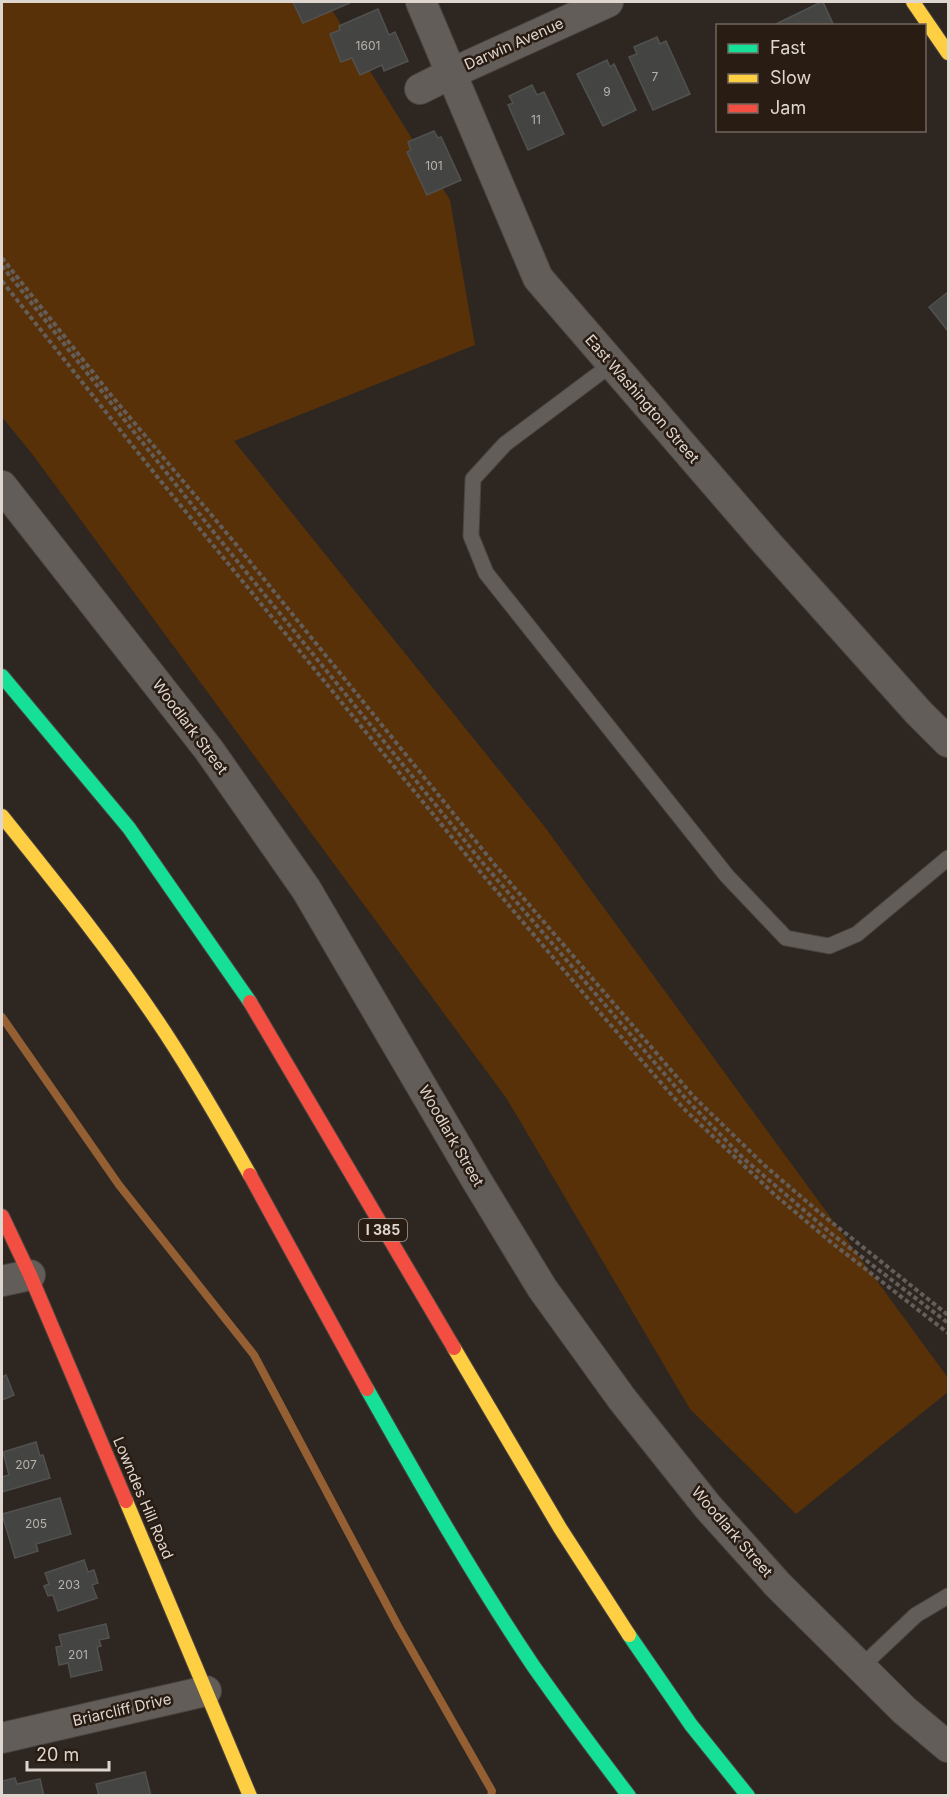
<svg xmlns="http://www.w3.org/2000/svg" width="950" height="1797" viewBox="0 0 950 1797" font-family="Inter,sans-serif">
	<rect width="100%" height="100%" fill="#2e2721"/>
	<path fill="#593108" d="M2,2H327L450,200L475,345L234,441L544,826L948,1378V1392L796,1514L690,1409L507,1099L33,455L2,417Z"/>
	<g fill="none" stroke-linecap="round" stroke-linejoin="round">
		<path stroke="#935f33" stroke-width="8" d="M2,1017L119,1185L254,1355L398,1626L492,1791L491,1796"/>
	</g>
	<g fill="#444443" stroke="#515150" stroke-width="1.5">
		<path d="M293,2H352L303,23Z"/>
		<path d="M821,2H823L834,26H772Z"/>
		<path d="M378,9L389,35L395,32L408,61L384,71L382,65L360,75L352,58L341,62L330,34L340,30L339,26Z"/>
		<path d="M657,37L660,44L666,41L690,94L653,110L629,57L637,54L634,47Z"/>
		<path d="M607,60L610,67L614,64L636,110L603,126L577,74Z"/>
		<path d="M532,85L537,95L544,92L564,134L528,150L508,105L513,103L509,96Z"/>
		<path d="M434,131L438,138L441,137L461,180L427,195L407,152L411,150L408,142Z"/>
		<path d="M948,292V331L929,307Z"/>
		<path d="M6,1375L14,1395L2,1400V1377Z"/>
		<path d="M36,1442L40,1456L43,1455L50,1478L2,1492V1477L9,1475L3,1452Z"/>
		<path d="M60,1498L71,1534L36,1544L38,1551L15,1558L2,1514Z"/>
		<path d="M84,1560L88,1572L94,1570L98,1583L92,1585L97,1598L58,1611L53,1595L48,1596L44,1586L49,1584L45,1573Z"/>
		<path d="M106,1624L109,1638L99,1640L101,1646L97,1647L102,1670L71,1677L68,1663L59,1665L56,1647L62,1646L59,1635Z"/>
		<path d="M145,1772L151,1796H99L96,1784Z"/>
		<path d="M15,1778L17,1784L40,1779L44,1796H2V1781Z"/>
	</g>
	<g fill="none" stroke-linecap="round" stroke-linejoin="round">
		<g stroke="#4a433f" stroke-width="17">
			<g id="lane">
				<path d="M612,364L505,444L473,479L471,536L486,573L727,876L786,938L829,946L857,934L948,858"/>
				<path d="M861,1667L916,1615L948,1596"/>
			</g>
		</g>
		<g stroke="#4a433f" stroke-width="32">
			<g id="street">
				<path d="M421,2L538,278L765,541L919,713L948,742"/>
				<path d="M420,89L452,73L608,2"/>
				<path d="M2,486L209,750L306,889L477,1181L542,1288L622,1399L708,1507L778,1585L904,1710L948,1747"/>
				<path d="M2,1281L30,1275"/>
				<path d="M2,1738L206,1691"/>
			</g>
		</g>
		<g stroke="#4a433f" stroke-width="16">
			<g id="fast">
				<path d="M2,676L129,828L250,1002"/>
				<path d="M367,1389C420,1483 474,1578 534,1667C565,1711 597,1754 629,1796"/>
				<path d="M629,1635L691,1725L748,1796"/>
			</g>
		</g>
		<g stroke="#4a433f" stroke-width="16">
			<g id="slow">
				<path d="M913,2L948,53"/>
				<path d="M2,816C59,887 116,958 166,1034C196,1080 223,1127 250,1175"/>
				<path d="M454,1348L560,1528L629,1635"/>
				<path d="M126,1501L250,1796"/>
			</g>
		</g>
		<g stroke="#4a433f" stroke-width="16">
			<g id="jam">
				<path d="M250,1002L454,1348"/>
				<path d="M250,1175L367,1389"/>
				<path d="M2,1216L30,1275L126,1501"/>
			</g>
		</g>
		<g stroke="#645e5a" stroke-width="4" stroke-dasharray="4.5 3" stroke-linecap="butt">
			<path d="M2,258L111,395L234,542L495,865L694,1097L764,1165L820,1213L948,1315"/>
			<path d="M2,266L216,535L482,862L686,1099L743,1158L833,1235L948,1323"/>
			<path d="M2,281L159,479L477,868L602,1015L683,1108L775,1195L832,1243L948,1333"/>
		</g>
		<use href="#lane" stroke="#635d59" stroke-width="15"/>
		<use href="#street" stroke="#635d59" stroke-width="30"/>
		<use href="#fast" stroke="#16e098" stroke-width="14"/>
		<use href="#slow" stroke="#ffcf43" stroke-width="14"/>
		<use href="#jam" stroke="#f24e42" stroke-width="14"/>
	</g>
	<g text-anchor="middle" stroke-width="5" stroke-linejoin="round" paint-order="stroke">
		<g font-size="12" fill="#b8b2ac">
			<text x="368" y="50">1601</text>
			<text x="655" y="81">7</text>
			<text x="607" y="96">9</text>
			<text x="536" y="124">11</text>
			<text x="434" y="170">101</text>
			<text x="26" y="1469">207</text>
			<text x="36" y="1528">205</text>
			<text x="69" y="1589">203</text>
			<text x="78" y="1659">201</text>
		</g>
		<rect fill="#291c13" stroke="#a89e97" stroke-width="1.5" x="359" y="1219" width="48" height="22" rx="4.5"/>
		<g font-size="14" font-weight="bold" fill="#dfd6cf">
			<text x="383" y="1235">I 385</text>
		</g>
		<g font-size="15" fill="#dfd6cf" stroke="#291c13">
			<text transform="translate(514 44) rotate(-24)" y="5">Darwin Avenue</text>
			<text transform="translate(642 399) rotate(49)" y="5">East Washington Street</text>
			<text transform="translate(190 727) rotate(53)" y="5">Woodlark Street</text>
			<text transform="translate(451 1136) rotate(60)" y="5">Woodlark Street</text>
			<text transform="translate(143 1498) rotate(67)" y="5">Lowndes Hill Road</text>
			<text transform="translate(732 1532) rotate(49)" y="5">Woodlark Street</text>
			<text transform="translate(122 1710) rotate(-13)" y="5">Briarcliff Drive</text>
		</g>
	</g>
	<rect width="950" height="1797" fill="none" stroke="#dfd6cf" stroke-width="6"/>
	<rect x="716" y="24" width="210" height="108" fill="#291c13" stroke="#72665e" stroke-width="1.5"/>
	<rect x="728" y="44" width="30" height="9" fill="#16e098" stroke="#72665e" stroke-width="1.5"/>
	<text x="770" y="54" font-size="18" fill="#dfd6cf">Fast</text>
	<rect x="728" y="74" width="30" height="9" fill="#ffcf43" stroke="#72665e" stroke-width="1.5"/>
	<text x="770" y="84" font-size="18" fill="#dfd6cf">Slow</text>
	<rect x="728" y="104" width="30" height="9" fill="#f24e42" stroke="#72665e" stroke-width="1.5"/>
	<text x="770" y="114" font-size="18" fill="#dfd6cf">Jam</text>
	<path d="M27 1761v9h82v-9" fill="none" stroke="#dfd6cf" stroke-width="3"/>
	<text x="36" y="1761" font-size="18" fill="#dfd6cf" stroke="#291c13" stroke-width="4.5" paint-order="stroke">20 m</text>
</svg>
